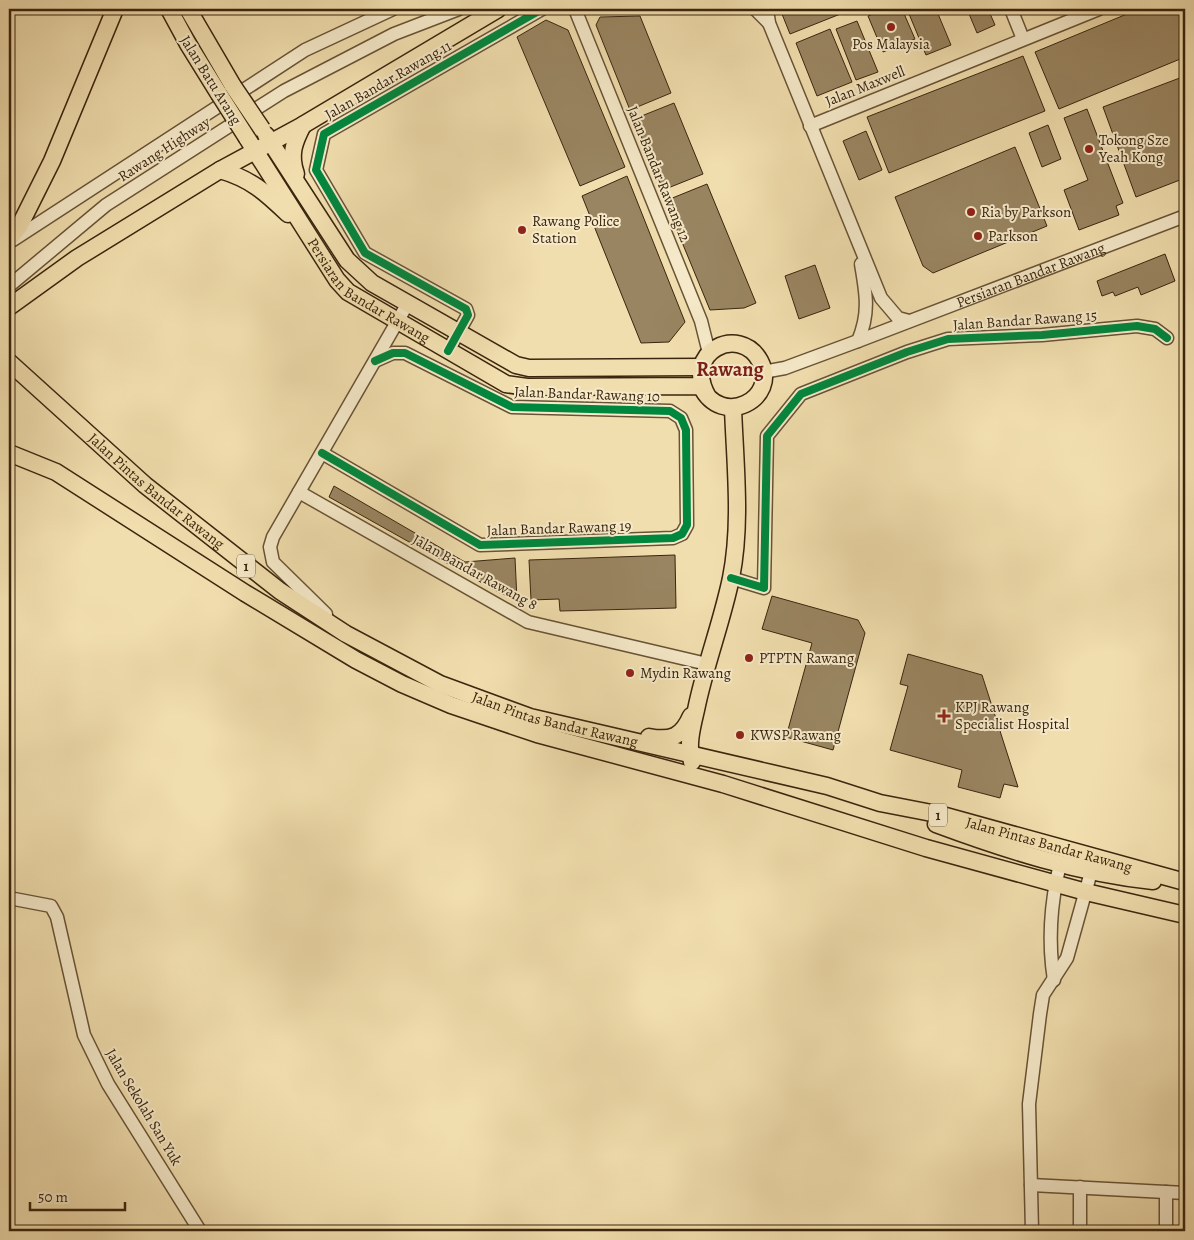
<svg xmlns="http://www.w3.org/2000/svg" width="1194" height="1240" viewBox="0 0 1194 1240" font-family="Alegreya,serif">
	<rect width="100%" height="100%" fill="#f1deae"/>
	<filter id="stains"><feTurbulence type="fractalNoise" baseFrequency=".004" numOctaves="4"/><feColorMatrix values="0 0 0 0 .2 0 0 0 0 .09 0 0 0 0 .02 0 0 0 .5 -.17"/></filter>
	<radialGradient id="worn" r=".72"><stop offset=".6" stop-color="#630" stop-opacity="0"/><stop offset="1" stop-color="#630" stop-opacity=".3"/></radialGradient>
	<g fill="#998561" stroke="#3a250e">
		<path d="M780,9H853L790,34Z"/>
		<path d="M885,9H902L915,39L883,52L868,16Z"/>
		<path d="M907,9H936L951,45L926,55Z"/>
		<path d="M967,9H988L995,25L977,33Z"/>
		<path d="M1139,9H1185V57L1059,109L1035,52Z"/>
		<path d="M640,16L671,93L630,110L596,25L600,17Z"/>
		<path d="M546,20L568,30L625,167L580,186L517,37Z"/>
		<path d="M857,21L878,72L856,80L836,29Z"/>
		<path d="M830,29L852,82L817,96L796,43Z"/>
		<path d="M1023,56L1045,111L889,173L867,117Z"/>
		<path d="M1185,76V178L1136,197L1103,107Z"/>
		<path d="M674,103L703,174L663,190L634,119Z"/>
		<path d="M1087,109L1123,203L1116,206L1119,215L1079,230L1064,190L1088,180L1064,118Z"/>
		<path d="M1048,125L1061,159L1042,167L1029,133Z"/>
		<path d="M866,131L882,170L859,180L843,141Z"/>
		<path d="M1015,147L1047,226L933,273L923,266L895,197Z"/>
		<path d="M627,176L685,322L669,342L641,343L582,196Z"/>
		<path d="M707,184L756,303L744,308L710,310L665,201Z"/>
		<path d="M1165,254L1175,281L1141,295L1138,287L1115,296L1113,292L1102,296L1097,281Z"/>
		<path d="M815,265L830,308L799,319L785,276Z"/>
		<path d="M334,486L465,562L515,558L517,600L500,593L329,497Z"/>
		<path d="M675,555L676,608L560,611L559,599L531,600L529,560Z"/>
		<path d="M772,596L858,620L865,633L833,750L786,737L812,643L762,629Z"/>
		<path d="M908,654L982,675L1018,787L1004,784L1000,798L958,787L962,770L890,750L908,686L900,684Z"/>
	</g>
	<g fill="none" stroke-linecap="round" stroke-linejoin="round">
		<g stroke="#685336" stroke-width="15">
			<g id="minor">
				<path d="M575,9L701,321L709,353"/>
				<path d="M755,9L769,23"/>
				<path d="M767,9L769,23L881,298L898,318L909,321"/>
				<path d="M1011,9L1023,39"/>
				<path d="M810,126L1099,9"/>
				<path d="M13,240L305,50L393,9"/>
				<path d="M9,286L106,205L284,91L394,34L459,9"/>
				<path d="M858,341C870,313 866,293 861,264"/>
				<path d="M448,351L468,315L466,309L365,253L316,170L324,134L542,9"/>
				<path id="s1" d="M763,372L785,368L858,341L1185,216"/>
				<path d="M322,453L480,545L673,538L682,534L687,525L686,430L681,418L670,411L512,407L405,353H393L375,361"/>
				<path d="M299,492L528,622L707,664"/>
				<path d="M731,578L764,588L767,436L801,394L907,352L948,339L1042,335L1137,326L1155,329L1167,338"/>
				<path d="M326,614L273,562L270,547L273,537L408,303"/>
				<path d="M9,898L51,906L57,917L84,1035L108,1084L200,1231"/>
				<path d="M1054,980C1048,943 1051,901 1060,864"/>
				<path d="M1031,1185L1185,1193"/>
				<path d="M1080,1187V1231"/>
				<path d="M1032,1231L1029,1104L1040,1014L1043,995L1067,958L1091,872"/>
				<path d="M1166,1231V1192"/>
			</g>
		</g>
		<g stroke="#3a250e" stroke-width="19">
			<g id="major">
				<path d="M169,9L188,44L219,94"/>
				<path d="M188,9L233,86"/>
				<path d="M266,135L347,260L372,283L516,365L529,368L701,367"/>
				<path id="s2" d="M247,138L337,280L348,292L506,384L527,387L701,386C721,429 780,399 760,361C740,324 681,351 708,397"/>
				<path d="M220,170C251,179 265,192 288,214"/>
				<path d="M296,174C289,155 294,142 303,125"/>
				<path d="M9,239L19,227L52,161L115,9"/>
				<path d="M9,307L77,258L220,170L303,125L498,9"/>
				<path id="s3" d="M9,362L145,485L280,591L346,634L440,684L530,717L827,786L880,803L942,815L1185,882"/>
				<path d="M9,453L56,472L245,593L356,660L402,684L451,705L537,734L723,784L926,848L1086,892L1185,915"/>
				<path d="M649,737C671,741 682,737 691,716"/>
				<path d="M692,762C687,745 692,727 696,710C705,665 722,622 731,578C742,523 735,464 733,408"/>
				<path d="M936,824C1006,850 1078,873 1153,881"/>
			</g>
		</g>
		<use href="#minor" stroke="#f6eaca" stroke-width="12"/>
		<use href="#major" stroke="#f1deae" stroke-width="16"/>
		<g stroke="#3a250e" stroke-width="19" stroke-linecap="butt">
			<g id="major-bridge">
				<path d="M233,86L262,129"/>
				<path d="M219,94L247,138"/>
			</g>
		</g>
		<use href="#major-bridge" stroke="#f1deae" stroke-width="16"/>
		<g stroke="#f6eaca" stroke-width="11">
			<g id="cycleway">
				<path d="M448,351L468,315L466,309L365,253L316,170L324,134L542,9"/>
				<path d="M322,453L480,545L673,538L682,534L687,525L686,430L681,418L670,411L512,407L405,353H393L375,361"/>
				<path d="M731,578L764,588L767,436L801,394L907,352L948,339L1042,335L1137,326L1155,329L1167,338"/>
			</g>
		</g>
		<use href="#cycleway" stroke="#00873e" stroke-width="8"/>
	</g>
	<g fill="#8f2418" stroke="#f6eaca" stroke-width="2">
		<circle cx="891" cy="27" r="5"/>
		<circle cx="1089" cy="149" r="5"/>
		<circle cx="971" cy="212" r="5"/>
		<circle cx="522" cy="230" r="5"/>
		<circle cx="978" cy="236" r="5"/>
		<circle cx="749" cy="658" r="5"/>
		<circle cx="630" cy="673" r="5"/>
		<path d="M941.5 708.5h5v5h5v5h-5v5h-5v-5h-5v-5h5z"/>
		<circle cx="740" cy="735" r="5"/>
	</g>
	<g text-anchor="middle" stroke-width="4" stroke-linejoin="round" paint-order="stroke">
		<g fill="#f6eaca" stroke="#726046" stroke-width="1">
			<rect x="237" y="554.5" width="18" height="23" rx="4"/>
			<rect x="929" y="803.5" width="18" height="23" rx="4"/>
		</g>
		<g font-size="14" font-weight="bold" fill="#3a250e">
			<text x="246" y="571">1</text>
			<text x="938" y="820">1</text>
		</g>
		<g font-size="15" fill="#3a250e" stroke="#f6eaca" text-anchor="start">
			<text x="891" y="49" text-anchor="middle">Pos Malaysia</text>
			<text x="1099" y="145">Tokong Sze<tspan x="1099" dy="17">Yeah Kong</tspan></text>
			<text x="981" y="217">Ria by Parkson</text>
			<text x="532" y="226">Rawang Police<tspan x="532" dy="17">Station</tspan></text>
			<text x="988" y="241">Parkson</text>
			<text x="759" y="663">PTPTN Rawang</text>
			<text x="640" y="678">Mydin Rawang</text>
			<text x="955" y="712">KPJ Rawang<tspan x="955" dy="17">Specialist Hospital</tspan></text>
			<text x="750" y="740">KWSP Rawang</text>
		</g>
		<g font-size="15" fill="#3a250e" stroke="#f6eaca">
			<text transform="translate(211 80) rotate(58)" y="5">Jalan Batu Arang</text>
			<text transform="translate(388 80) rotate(-30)" y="5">Jalan Bandar Rawang 11</text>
			<text transform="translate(865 86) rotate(-22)" y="5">Jalan Maxwell</text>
			<text transform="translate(164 149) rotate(-33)" y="5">Rawang Highway</text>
			<text transform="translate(659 174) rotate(68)" y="5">Jalan Bandar Rawang 12</text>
			<text dy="5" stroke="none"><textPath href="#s1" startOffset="285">Persiaran Bandar Rawang</textPath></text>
			<text dy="5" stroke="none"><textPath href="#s2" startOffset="199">Persiaran Bandar Rawang</textPath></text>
			<text transform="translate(1025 320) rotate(-4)" y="5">Jalan Bandar Rawang 15</text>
			<text transform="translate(587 394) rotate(2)" y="5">Jalan Bandar Rawang 10</text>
			<text dy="5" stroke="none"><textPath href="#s3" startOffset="196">Jalan Pintas Bandar Rawang</textPath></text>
			<text transform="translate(559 528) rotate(-2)" y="5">Jalan Bandar Rawang 19</text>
			<text transform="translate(475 572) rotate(29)" y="5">Jalan Bandar Rawang 8</text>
			<text dy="5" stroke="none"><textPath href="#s3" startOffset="661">Jalan Pintas Bandar Rawang</textPath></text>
			<text dy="5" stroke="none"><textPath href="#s3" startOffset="1171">Jalan Pintas Bandar Rawang</textPath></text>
			<text transform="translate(144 1107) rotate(59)" y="5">Jalan Sekolah San Yuk</text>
		</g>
		<g font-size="20" font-weight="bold" fill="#7a1f14" stroke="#f6eaca">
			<text x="730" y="376">Rawang</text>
		</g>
	</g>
	<rect width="1194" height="1240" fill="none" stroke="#f1deae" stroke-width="30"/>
	<rect x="10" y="10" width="1174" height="1220" fill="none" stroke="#3a250e" stroke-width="2.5"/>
	<rect x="15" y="15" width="1164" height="1210" fill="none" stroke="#3a250e"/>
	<path d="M30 1202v8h95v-8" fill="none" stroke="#3a250e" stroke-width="2.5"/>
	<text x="38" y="1202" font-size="15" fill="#3a250e" stroke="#f6eaca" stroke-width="4" paint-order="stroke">50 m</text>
	<rect width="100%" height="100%" filter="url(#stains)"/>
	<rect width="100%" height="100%" fill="url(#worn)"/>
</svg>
